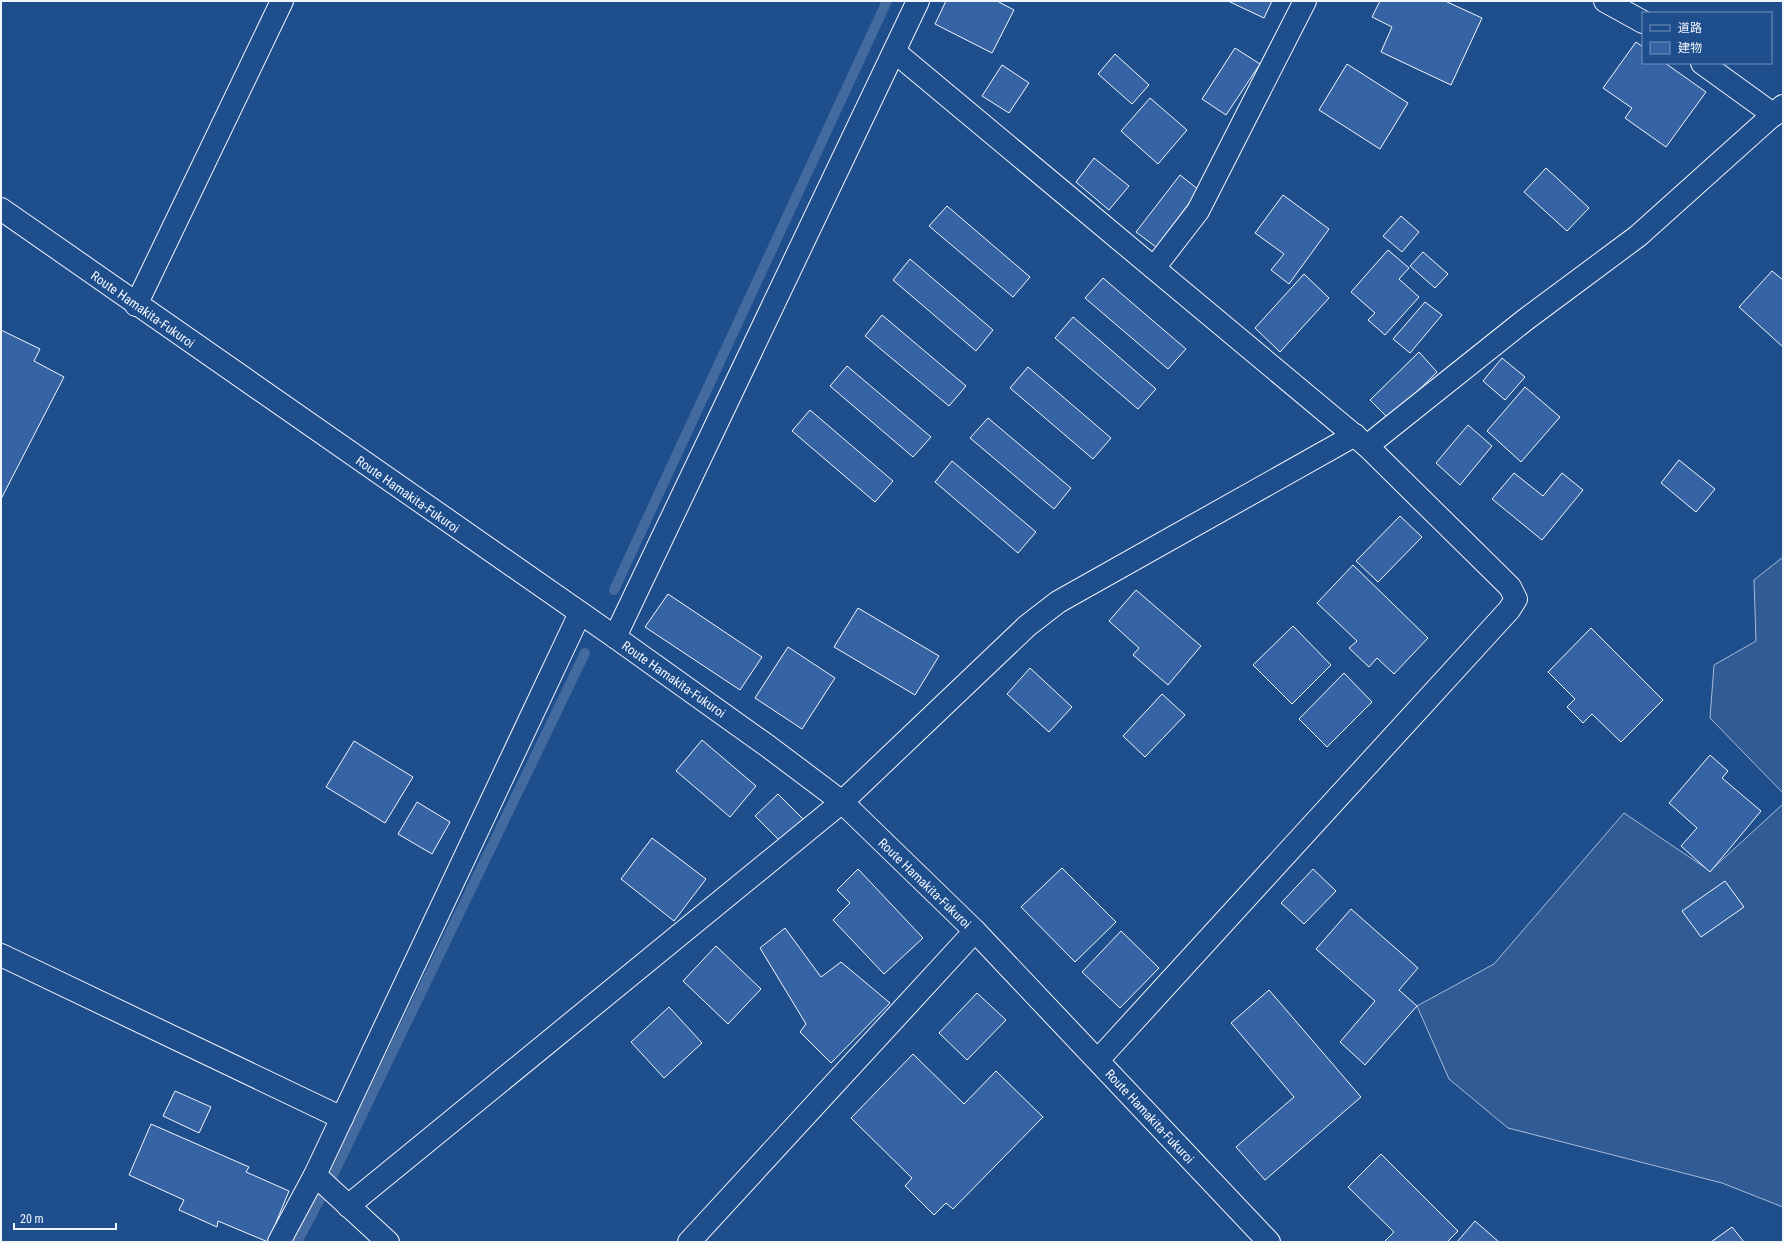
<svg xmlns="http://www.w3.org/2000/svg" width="1784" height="1243" viewBox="0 0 1784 1243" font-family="'Roboto Condensed','Noto Sans JP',sans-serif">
	<rect width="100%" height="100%" fill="#1f4e8c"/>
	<g fill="#305b95" stroke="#a8bbd7">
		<path d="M1783,557V793L1710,718L1714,665L1756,641L1754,580Z"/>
		<path d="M1783,804V1207L1722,1183L1508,1128L1449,1079L1417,1006L1494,964L1624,813L1710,871Z"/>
	</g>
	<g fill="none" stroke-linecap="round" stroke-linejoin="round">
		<g stroke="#446ba0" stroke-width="10">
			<path d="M614,590L887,1"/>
			<path d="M297,1242L334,1173L585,653"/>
		</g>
	</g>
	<g fill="#3563a3" stroke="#f2f6ff">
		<path d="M946,1H997L1014,10L992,53L935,24Z"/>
		<path d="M1228,1H1272L1264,18Z"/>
		<path d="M1380,1H1445L1482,18L1451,85L1381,52L1392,27L1372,17Z"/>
		<path d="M1636,42L1643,47V63H1665L1706,92L1666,147L1625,118L1632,108L1603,88Z"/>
		<path d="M1235,48L1260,64L1226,115L1202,99Z"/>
		<path d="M1115,54L1149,85L1132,104L1098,74Z"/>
		<path d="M1347,64L1408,103L1380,149L1319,110Z"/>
		<path d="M1002,65L1029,83L1009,113L982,96Z"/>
		<path d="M1150,98L1187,130L1158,164L1121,131Z"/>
		<path d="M1094,158L1129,186L1109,210L1076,182Z"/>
		<path d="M1546,168L1589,208L1567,231L1524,192Z"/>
		<path d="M1180,175L1199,190L1156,247L1136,232Z"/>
		<path d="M1283,195L1329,229L1289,284L1271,270L1284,254L1255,233Z"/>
		<path d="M947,206L1030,277L1013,297L929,226Z"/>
		<path d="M1401,216L1419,232L1402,252L1383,236Z"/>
		<path d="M1388,250L1409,268L1399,279L1419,297L1385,335L1368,320L1375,313L1351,292Z"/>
		<path d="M1423,252L1448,274L1435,288L1410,266Z"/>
		<path d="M910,259L993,330L976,351L893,280Z"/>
		<path d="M1772,271L1783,280V347L1739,307Z"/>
		<path d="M1304,274L1329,298L1280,352L1255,328Z"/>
		<path d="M1103,278L1186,349L1168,369L1085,298Z"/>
		<path d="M1425,302L1442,315L1410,353L1393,339Z"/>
		<path d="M882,315L966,386L949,406L865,336Z"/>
		<path d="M1073,317L1156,389L1138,409L1055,338Z"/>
		<path d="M1,330L40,349L34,361L64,377L1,499Z"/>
		<path d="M1419,352L1437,372L1389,419L1370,400Z"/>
		<path d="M1502,358L1525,377L1505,400L1483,381Z"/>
		<path d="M847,366L931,437L913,457L830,386Z"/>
		<path d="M1028,367L1111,438L1093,459L1010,388Z"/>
		<path d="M1525,387L1560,417L1521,462L1487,431Z"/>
		<path d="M810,410L893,481L875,502L792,431Z"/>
		<path d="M988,418L1071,488L1054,509L970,438Z"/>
		<path d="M1468,425L1492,446L1460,485L1436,463Z"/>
		<path d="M1679,460L1715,489L1696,512L1661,483Z"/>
		<path d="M952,461L1036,532L1018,553L935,482Z"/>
		<path d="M1514,473L1543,496L1562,473L1583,490L1542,540L1492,499Z"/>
		<path d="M1400,516L1422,537L1378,582L1356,561Z"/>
		<path d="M1353,565L1428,638L1394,674L1377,658L1369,667L1349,648L1357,641L1317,603Z"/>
		<path d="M1136,590L1201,646L1168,685L1133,655L1139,648L1109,621Z"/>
		<path d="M668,594L762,657L740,690L645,627Z"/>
		<path d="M858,608L939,656L915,695L834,647Z"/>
		<path d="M1293,626L1331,665L1292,704L1253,665Z"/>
		<path d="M1591,628L1663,700L1621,742L1592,714L1583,723L1567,707L1575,699L1548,672Z"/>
		<path d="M788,647L835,678L802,729L755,698Z"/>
		<path d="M1030,668L1072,707L1049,732L1007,694Z"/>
		<path d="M1344,673L1372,702L1327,747L1299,719Z"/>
		<path d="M1162,694L1185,715L1145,757L1123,736Z"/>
		<path d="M702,740L756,786L730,817L676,771Z"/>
		<path d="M354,741L413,777L385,823L326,787Z"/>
		<path d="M1710,755L1728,771L1722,778L1761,811L1710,872L1681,846L1697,828L1669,803Z"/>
		<path d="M778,794L803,819L781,842L755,816Z"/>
		<path d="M417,802L450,822L432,854L398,834Z"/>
		<path d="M652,838L706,879L674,921L621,879Z"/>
		<path d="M1062,868L1116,922L1075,962L1021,907Z"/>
		<path d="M858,869L923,938L884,974L833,920L850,903L837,890Z"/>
		<path d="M1313,869L1336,891L1304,924L1281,903Z"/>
		<path d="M1725,881L1744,907L1701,937L1682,911Z"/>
		<path d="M1351,909L1418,968L1399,990L1417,1006L1365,1065L1340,1042L1375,1001L1316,949Z"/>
		<path d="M785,928L821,977L841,962L890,1003L831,1063L800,1032L806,1024L760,948Z"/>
		<path d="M1121,931L1159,968L1120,1008L1082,972Z"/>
		<path d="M716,946L761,989L728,1024L683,981Z"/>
		<path d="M1269,990L1361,1097L1265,1180L1236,1147L1294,1097L1231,1023Z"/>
		<path d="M977,993L1006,1020L967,1060L939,1033Z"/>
		<path d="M669,1007L702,1043L664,1078L631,1042Z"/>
		<path d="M913,1054L964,1104L996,1071L1043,1117L953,1209L946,1203L934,1215L905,1186L912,1178L851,1118Z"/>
		<path d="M175,1091L211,1107L199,1133L163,1116Z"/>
		<path d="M151,1124L249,1167L246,1172L289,1191L268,1242L218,1221L217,1227L179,1210L184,1200L129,1175Z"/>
		<path d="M1381,1154L1458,1231L1447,1242H1384L1394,1232L1348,1187Z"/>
		<path d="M1475,1221L1499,1242H1457Z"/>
		<path d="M1732,1227L1744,1242H1711Z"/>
	</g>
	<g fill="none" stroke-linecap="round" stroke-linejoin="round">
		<g stroke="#f2f6ff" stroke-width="24">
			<g id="minor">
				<path d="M1605,1L1643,22"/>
				<path d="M895,52L1367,446L1510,587L1516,599L1509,610L1098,1060"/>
				<path d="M1702,63L1774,115"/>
				<path d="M1154,268L1198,211L1305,1"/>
				<path d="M136,305L282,1"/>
				<path d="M1367,446L1525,320L1638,236L1783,106"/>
				<path d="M615,637L918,1"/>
				<path d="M1,955L342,1118"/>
				<path d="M315,1175L388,1242"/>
				<path d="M348,1206L842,802L1027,626L1058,602L1355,435"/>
				<path d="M279,1242L315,1175L580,613"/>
				<path d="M689,1242L975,931"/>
			</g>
		</g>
		<g stroke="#f2f6ff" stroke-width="24">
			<path id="primary" d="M1,209L615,637L769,747L842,802L975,931L1269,1242"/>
		</g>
		<use href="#minor" stroke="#1f4e8c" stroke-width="22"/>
		<use href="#primary" stroke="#1f4e8c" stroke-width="22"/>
	</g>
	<g text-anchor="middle" stroke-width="3" stroke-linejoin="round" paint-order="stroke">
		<g font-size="13" fill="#f2f6ff" stroke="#1f4e8c">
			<text transform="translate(143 309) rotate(35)" y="5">Route Hamakita-Fukuroi</text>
			<text transform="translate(408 494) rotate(35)" y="5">Route Hamakita-Fukuroi</text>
			<text transform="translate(674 679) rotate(35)" y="5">Route Hamakita-Fukuroi</text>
			<text transform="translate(925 883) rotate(44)" y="5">Route Hamakita-Fukuroi</text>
			<text transform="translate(1150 1116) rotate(47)" y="5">Route Hamakita-Fukuroi</text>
		</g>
	</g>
	<rect width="1784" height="1243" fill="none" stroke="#f2f6ff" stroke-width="4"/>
	<rect x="1642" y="12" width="130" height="52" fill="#1f4e8c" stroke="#7391ba"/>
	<rect x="1650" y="25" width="20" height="6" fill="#1f4e8c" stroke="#7391ba"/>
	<text x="1678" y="32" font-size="12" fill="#f2f6ff">道路</text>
	<rect x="1650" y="42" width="20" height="12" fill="#3563a3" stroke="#7391ba"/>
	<text x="1678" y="52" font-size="12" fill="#f2f6ff">建物</text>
	<path d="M14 1223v6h102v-6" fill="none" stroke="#f2f6ff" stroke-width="2"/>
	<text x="20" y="1223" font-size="12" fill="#f2f6ff" stroke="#1f4e8c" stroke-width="3" paint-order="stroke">20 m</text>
</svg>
